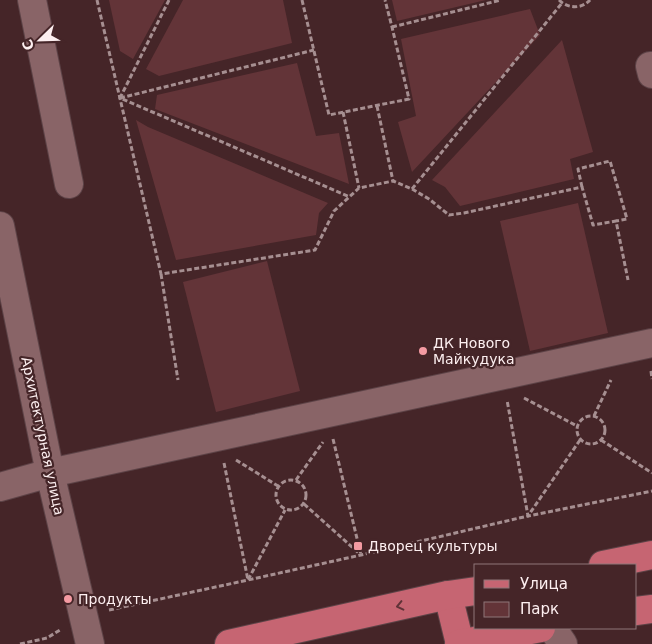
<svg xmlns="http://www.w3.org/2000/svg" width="652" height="644" viewBox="0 0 652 644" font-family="'DejaVu Sans',sans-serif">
	<rect width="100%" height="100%" fill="#452528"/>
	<g fill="#633438">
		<path d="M109,0H165L133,59L120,51Z"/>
		<path d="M183,0H283L292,43L159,76L146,69Z"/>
		<path d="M392,0H486L397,21Z"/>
		<path d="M530,9L540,35L412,172L398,122L416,116L401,39Z"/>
		<path d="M562,40L593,152L570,159L574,179L460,206L445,187L432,180Z"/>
		<path d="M297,63L316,136L339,133L349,184L155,109L157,95Z"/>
		<path d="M136,120L148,127L328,203L319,213L316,235L176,260Z"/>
		<path d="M578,203L608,333L530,351L500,221Z"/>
		<path d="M267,261L300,391L216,412L183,282Z"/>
	</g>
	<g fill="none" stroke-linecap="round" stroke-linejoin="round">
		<g stroke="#5d4347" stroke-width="30">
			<g id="minor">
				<path d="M32,0L69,184"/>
				<path d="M650,66L652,74"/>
				<path d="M0,226L50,473L90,644"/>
				<path d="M0,487L50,473L652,343"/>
				<path d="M552,628L563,644"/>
			</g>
		</g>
		<g stroke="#5d4347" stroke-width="30">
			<g id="major">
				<path d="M603,565L652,555"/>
				<path d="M448,595L460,644"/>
				<path d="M636,611L652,609"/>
				<path d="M229,644L448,595L476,591"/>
				<path d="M459,644L541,628"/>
			</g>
		</g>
		<g stroke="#a68f91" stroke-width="3" stroke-dasharray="5 2.5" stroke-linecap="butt">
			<path d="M97,0L161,274L315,250L334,211L359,188L393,181L412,189L429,199L449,215L464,213L582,187L593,225L616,221L628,280"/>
			<path d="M169,0L120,98L350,197"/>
			<path d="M302,0L329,115L409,99L392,27L385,0"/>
			<path d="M559,0C568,9 582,9 590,0"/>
			<path d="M392,27L501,0"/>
			<path d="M120,98L314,50"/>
			<path d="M377,106L393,181"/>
			<path d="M343,112L359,188"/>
			<path d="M582,187L578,169L610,161L627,219L616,221"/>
			<path d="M412,189L562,3"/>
			<path d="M161,274L178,380"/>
			<path d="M651,371L652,379"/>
			<path d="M524,398L577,426"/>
			<circle cx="591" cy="430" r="14"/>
			<path d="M594,416L611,380"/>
			<path d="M333,439L361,555"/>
			<path d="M580,440L528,516L652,491"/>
			<path d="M601,440L652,473"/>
			<path d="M236,460L278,486"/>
			<path d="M224,463L248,580L361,555L528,516L507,400"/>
			<circle cx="291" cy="495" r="15"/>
			<path d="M296,480L323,442"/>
			<path d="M304,504L361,555"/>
			<path d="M109,610L248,580L285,510"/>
			<path d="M20,644L47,638L60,630"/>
		</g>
		<use href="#minor" stroke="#896467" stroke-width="28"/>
		<use href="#major" stroke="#c66572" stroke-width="28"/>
	</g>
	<defs><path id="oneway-chevron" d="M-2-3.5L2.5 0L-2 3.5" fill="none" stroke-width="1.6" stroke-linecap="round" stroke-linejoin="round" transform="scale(1.25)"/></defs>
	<use stroke="#5f3237" href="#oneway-chevron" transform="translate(400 606) rotate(167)"/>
	<g fill="#f49aa2" stroke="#452528" stroke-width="2">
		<circle cx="423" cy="351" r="5"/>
		<rect x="353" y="541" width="10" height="10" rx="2.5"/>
		<circle cx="68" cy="599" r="5"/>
	</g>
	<g text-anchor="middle" stroke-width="4.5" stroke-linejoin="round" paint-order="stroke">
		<g font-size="14" fill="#fdeff0" stroke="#452528" text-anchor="start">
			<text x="433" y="348">ДК Нового<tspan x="433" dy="16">Майкудука</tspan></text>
			<text x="368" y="551">Дворец культуры</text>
			<text x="78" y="604">Продукты</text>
		</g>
		<g font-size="14" fill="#fdeff0" stroke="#452528">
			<text transform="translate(43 436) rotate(78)" y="5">Архитектурная улица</text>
		</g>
	</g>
	<rect x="474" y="564" width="162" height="65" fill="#452528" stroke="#8f7678"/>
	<rect x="484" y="580" width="25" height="8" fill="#c66572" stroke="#8f7678"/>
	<text x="520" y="589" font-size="15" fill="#fdeff0">Улица</text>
	<rect x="484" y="602" width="25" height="15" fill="#633438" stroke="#8f7678"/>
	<text x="520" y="614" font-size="15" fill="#fdeff0">Парк</text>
	<g transform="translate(40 40) rotate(247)" stroke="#452528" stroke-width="4" paint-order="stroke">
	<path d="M0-4L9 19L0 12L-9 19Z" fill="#fdeff0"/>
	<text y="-8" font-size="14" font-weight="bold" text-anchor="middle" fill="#fdeff0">С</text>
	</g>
</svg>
